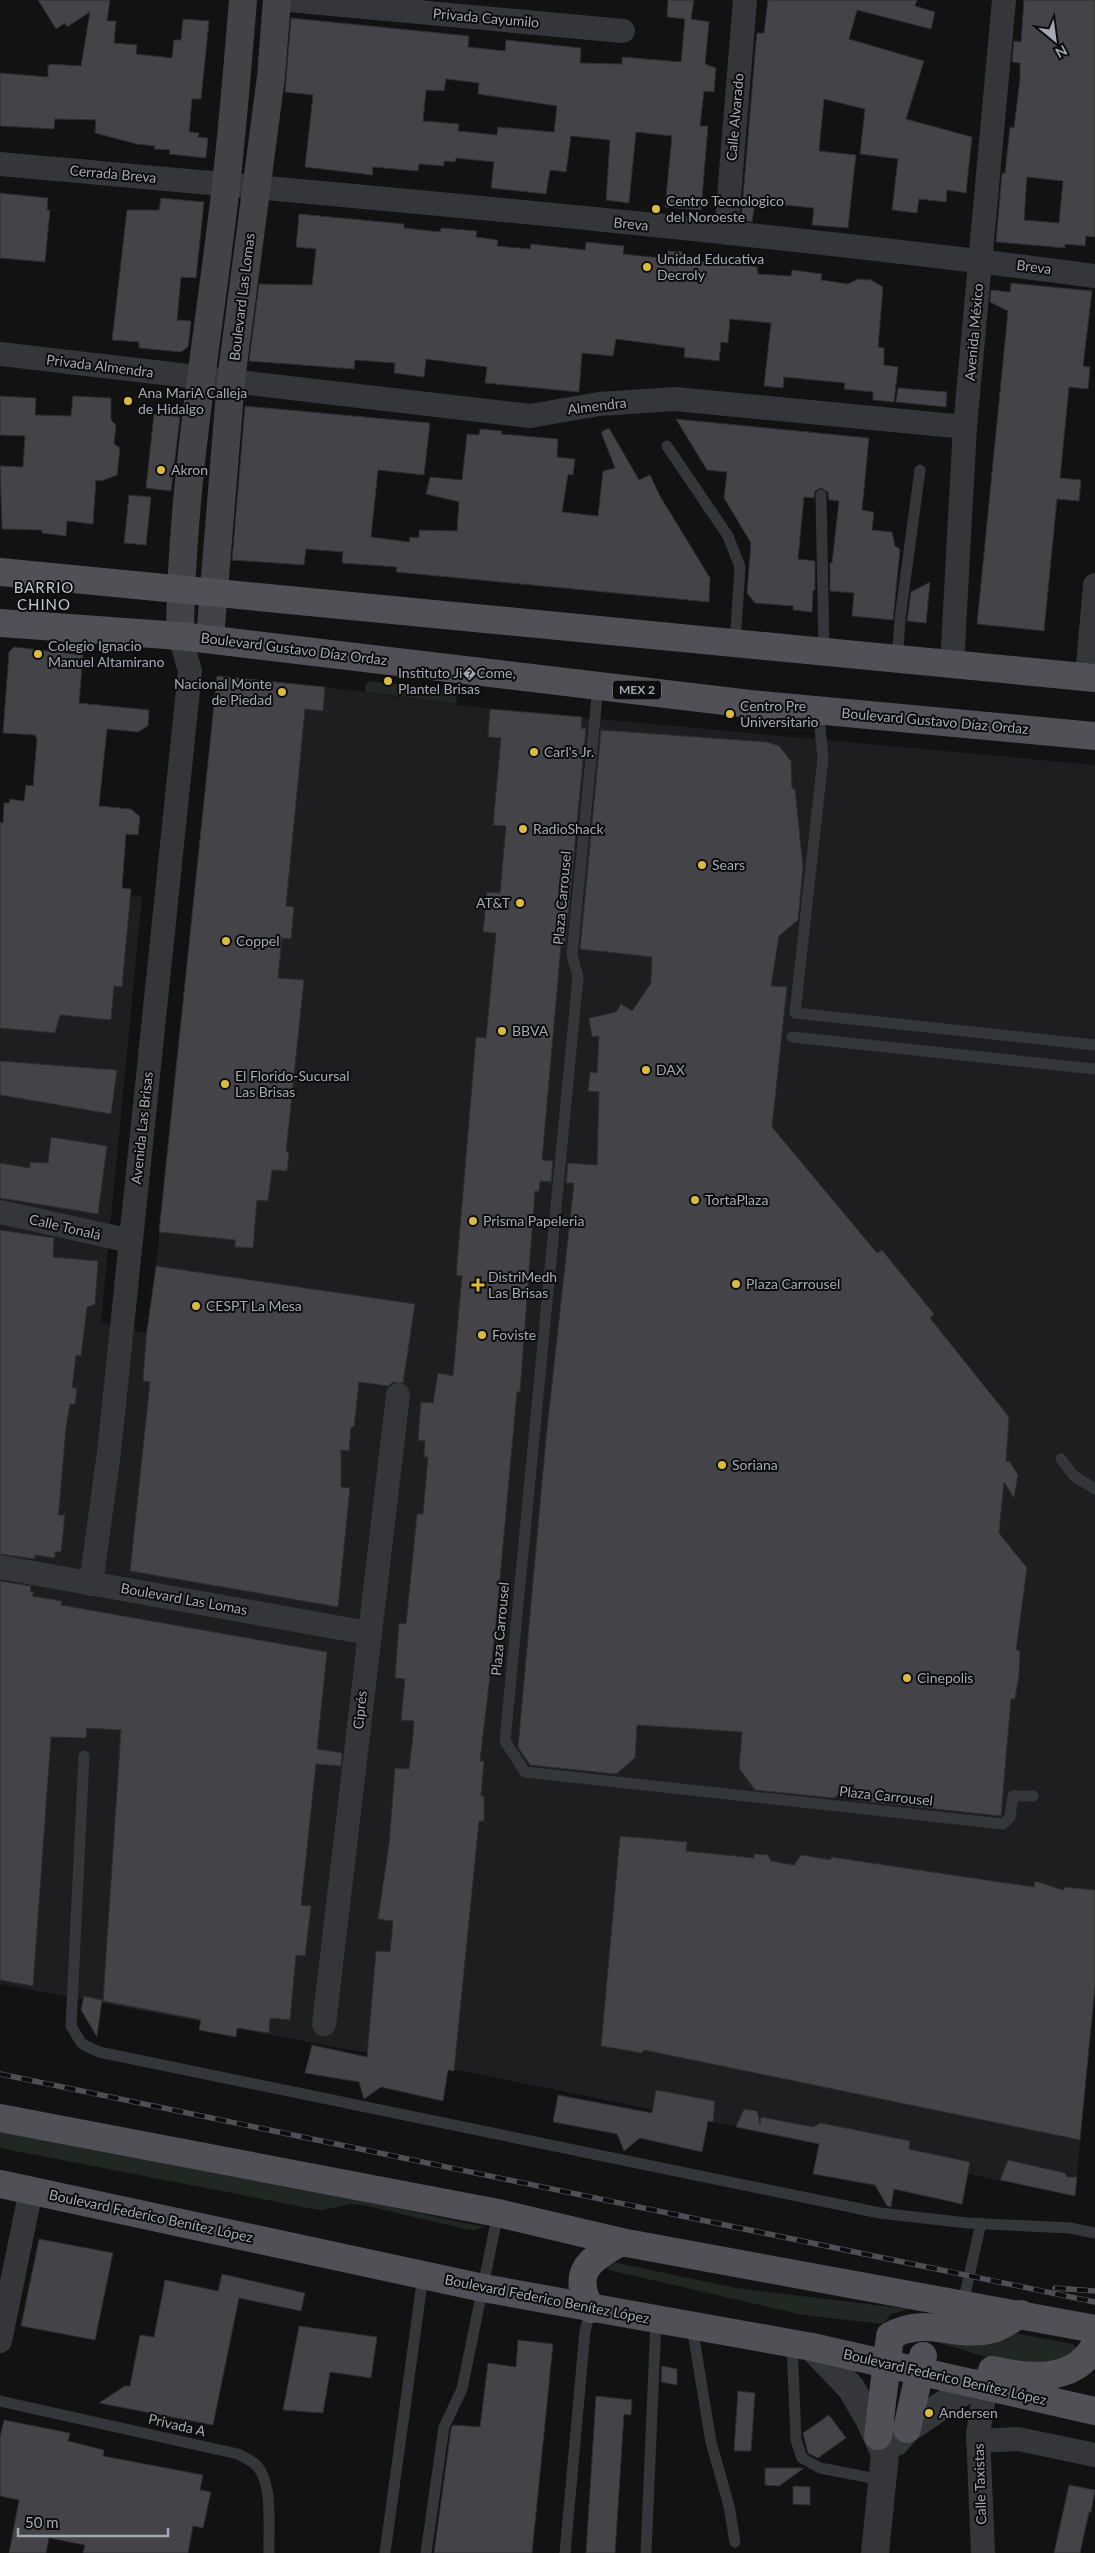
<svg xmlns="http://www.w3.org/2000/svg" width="1095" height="2553" viewBox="0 0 1095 2553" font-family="Lato,sans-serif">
	<rect width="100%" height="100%" fill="#121213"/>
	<path fill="#1e1e20" d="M217,676L325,687L490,709L1095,765V1986L1075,2196L458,2070L0,1984V883L142,897L101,1322L146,1333L156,1266Z"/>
	<g fill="#212722">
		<path d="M370,681L454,690L457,696L456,704L365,692L366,683Z"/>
		<path d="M0,2130L311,2190L484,2227L474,2230L461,2228L363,2205L352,2204L321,2210L303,2207L0,2148Z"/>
		<path d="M613,2262L736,2288L909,2309L891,2314L883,2324L803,2315L609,2270L604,2264Z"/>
		<path d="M1015,2333L1073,2344L1077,2350L1073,2357L1023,2368L910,2334Z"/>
	</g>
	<g fill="#444448" stroke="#2d2c2f" fill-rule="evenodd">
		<path d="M38,0H110L107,21H116L114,43L137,45L136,54L172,58L174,40H181L183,19L209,21L201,99H192L189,132L199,133L198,137L208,138L206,158L169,154L170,150L154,149L155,146L137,144L95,133L96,120L55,119L54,129L0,126V73L48,77V66L51,64L81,66L90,12L67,27L65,23L56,29Z"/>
		<path d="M668,0H694L691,19L709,22L705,64L716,68L714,92L704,91L700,126H708L701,210L665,207L672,136L636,132L629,203L606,200L610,140L571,136L566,172L550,170L546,194L491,188L494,162L456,158L455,162L444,161V166L419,164L418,171L372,167L373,175L305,167L313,95L285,92L291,18L469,36L468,47L505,51L506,40L581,48L580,63L622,64V57L681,62L685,19L667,17ZM446,79L479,83L478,94L557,106L554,132L498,127L497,135L458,131L459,124L423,121L426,90L444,91Z"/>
		<path d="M768,0H917L915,6L935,12L931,29L857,10L849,39L924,61L906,119L972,137L966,193L947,190L946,202L919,199L917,213L892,210L898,159L860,154L865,109L824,99L819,151L856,155L848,228L812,225L814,208L755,202L752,222L741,220L756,42L757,33H764Z"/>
		<path d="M1024,0H1095V237L1086,236L1085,246L1065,244V248L996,242L1002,173H1005L1010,127L1014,128L1020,79V63L1012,62L1014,41L1021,42ZM1027,177L1063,181L1059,223L1024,220Z"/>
		<path d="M0,193L48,198L47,210H50L45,262L0,258Z"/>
		<path d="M161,198L204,202L196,278L181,277L177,320L191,321L188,347L181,352L139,348V342L112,340L127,210H159Z"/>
		<path d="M299,214L404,224V228L440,232L441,228L477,231L476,237L498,240L497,246L530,249L531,244L585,250L586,242L624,246L623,254L661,258L667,257L668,251L683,252L682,258L688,260L741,266L742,264L757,267L758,274L791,276L792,270L822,274L821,280L848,284L858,279L871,280L883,287L878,347L884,348V365L898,367L894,402L873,400V392L844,389L845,383L784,377L783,388L764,386L771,323L730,319L728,343L721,342L719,361L684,357L685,348L616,339L613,356L582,353L579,392L485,383L487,367L426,359L424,377L394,373L395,363L355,360L354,369L249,361L259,284L312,285L316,249L296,247Z"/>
		<path d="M1011,283L1092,291L1083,366L1090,367L1088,389L1069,387L1060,478L1081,480L1079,501L1057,499L1044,631L977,624L1008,311L990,302L991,290L1010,292Z"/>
		<path d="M898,388L947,392L946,407L896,402Z"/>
		<path d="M0,396L36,398L35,415L71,416L73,396L111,398V420L116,425L114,444L120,448L117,475L101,481L96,480L93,524L67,521L66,536L42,533V530L2,529L0,466L23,467L25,436L0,435Z"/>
		<path d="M245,406L430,423L424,475L378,470L371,537L409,542L410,537L419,538V530L457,531L459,502L426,494L430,477L462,480L467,434L479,435L480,429L502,431L501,434L558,439L557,457L575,459L573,475L568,474L562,512L598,516L603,471L615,468L601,432L609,428L639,480L650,475L660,496L710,578L709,602L396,572L397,567L342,563L343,552L306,549L304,565L232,560Z"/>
		<path d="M154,414L180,417L171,491L146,488Z"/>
		<path d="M676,419L869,438L862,510L874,512L872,530L892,532L895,546L900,549L893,620L852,616L854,593L830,591V563H832L839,501L829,500L828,492L821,488L815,491L814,498L804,497L798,559L815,561V590H813L812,612L793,610V606L755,603L747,593L751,543L724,498L727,472L707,470Z"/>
		<path d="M129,495L151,497L146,545L124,543Z"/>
		<path d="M930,582L926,623L907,621L911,592Z"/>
		<path d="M14,647L83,655L79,703L149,710L148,726L138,732L107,729L99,806L131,809L140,817L138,835L126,834L122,888L131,889L122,987L114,986L111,1020L60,1015L55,1033L0,1028V822L3,823L4,803H9L10,799L24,801L26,785L33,786L37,739L35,735L3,733L9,652Z"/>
		<path d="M217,676L325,687L323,711L305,709L286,906L294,907L291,939L282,938L278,978L304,980L286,1152H289L287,1171L272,1170L268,1201L257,1200L253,1248L235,1247V1240L159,1232Z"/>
		<path d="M490,709L582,717L581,728L586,729L565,947L561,946L542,1160L553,1161L551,1182L540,1181L539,1192L535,1191L520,1392H517L495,1633L480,1761H484L481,1796H484V1821H479L454,2071L448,2070L443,2101L381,2087L364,2099L359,2082L305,2073L312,2045L367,2057L376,1951L390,1952L393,1921L378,1919L389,1844L395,1768L409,1769L413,1736L414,1721L401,1720L405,1679L395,1678L399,1623L406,1624L417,1514H423L428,1457H424L425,1441L418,1440L421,1402L433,1403L438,1373L453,1376L462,1276L456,1275L476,1037L486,1038L496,933L483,932L487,892L500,893L506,826L493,825L501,738L488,737Z"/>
		<path d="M601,730L767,742L779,746L791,761L792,788L795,789L803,867L798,920L779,936L771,986L787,987L772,1127L877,1253L882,1250L934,1314L930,1318L1009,1417L1006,1461L1010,1462L1018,1475L1014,1498L1004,1482L999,1533L1027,1568L1016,1650L1020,1651L1019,1675L1015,1699H1011L1001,1816L853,1800L854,1783L834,1798L755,1790L739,1768L742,1732L637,1725L635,1758L616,1774L530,1765L518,1747L546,1438L574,1183H566L568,1163L597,1165L599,1092L588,1091L590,1072L597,1073L599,1036L592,1037L589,1018L616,1012L621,1004L632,1011L651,983L652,957L580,949Z"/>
		<path d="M0,1061L117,1070L111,1114L0,1095Z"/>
		<path d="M51,1137L107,1146L98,1214L0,1198V1163L30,1168V1162L48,1163Z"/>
		<path d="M0,1230L54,1238L53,1257L98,1261L95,1304L87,1307L81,1356L76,1355L72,1388H77L75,1404H70L66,1428L59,1509L58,1515H65L61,1552H55V1558L35,1555V1559L0,1554Z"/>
		<path d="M156,1266L415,1304L403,1383L393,1382L388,1386L359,1382L354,1427H351L349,1451L341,1450V1487L350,1488L338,1607L130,1571L150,1382L143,1381L146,1338Z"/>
		<path d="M0,1581L31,1586L30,1592H34L32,1596L62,1601L61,1605L327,1652L317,1749L342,1753L341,1766L316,1764L301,1905L311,1906L305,1956L296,1955L290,2020L270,2018L269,2033L237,2028L236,2037L199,2030L201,2020L103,2001L121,1730L87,1728L86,1738L51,1737L33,1986L0,1980Z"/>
		<path d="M620,1836L687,1842L686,1851L754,1858V1854L768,1855L771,1861L794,1865L801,1855L831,1860V1857L1034,1887L1035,1881L1063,1890L1065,1887L1095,1890V1986L1080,2140L644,2050L642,2053L601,2046Z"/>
		<path d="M84,1996L102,2000L97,2037L81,2010Z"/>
		<path d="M656,2090L715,2101L713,2122L708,2121L702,2152L640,2138L624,2151L617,2134L553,2122L558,2095L652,2113Z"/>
		<path d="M744,2109L757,2111L760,2124L761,2117L813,2127L821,2123L910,2141L909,2149L970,2162L962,2204L894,2189L891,2207L887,2206L875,2185L813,2174L819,2144L736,2127Z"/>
		<path d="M1008,2160L1065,2173L1067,2177H1077L1075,2196L1000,2180Z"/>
		<path d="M39,2239L113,2253L95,2340L21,2326Z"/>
		<path d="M222,2274L305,2293L301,2311L239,2298L213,2425L99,2403L125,2386H130L140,2335L154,2337L165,2280L218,2291Z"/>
		<path d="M299,2326L377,2337L371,2378L330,2372L323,2413L283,2410Z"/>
		<path d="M518,2340L553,2344L532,2553H434L451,2429L453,2425L480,2427L488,2363L516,2367Z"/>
		<path d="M662,2366L677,2369V2385L661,2382Z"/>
		<path d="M738,2391L755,2393L751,2451H734Z"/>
		<path d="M596,2396L632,2400L631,2415L624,2414L615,2553H586Z"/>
		<path d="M829,2415L846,2438L818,2458L808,2453L803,2433Z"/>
		<path d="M4,2420L70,2433L68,2441L104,2450L103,2456L203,2475L200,2490L211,2492L203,2528L193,2526L188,2553H83L85,2545L49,2538L46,2553H9L19,2500L0,2496V2437Z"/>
		<path d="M765,2468H804L779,2486L765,2485Z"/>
		<path d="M1069,2485L1095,2490L1091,2512H1089L1080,2553H1054Z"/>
		<path d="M793,2486L810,2487V2505L793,2504Z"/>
	</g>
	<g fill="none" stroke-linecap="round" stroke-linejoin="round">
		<g stroke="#35363a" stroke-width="11">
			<path d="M667,446L728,536L740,567L735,644"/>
			<path d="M821,495L824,652"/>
			<path d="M900,618L920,470"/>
			<path d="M897,660L900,620"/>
			<path d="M598,686L572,955L578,977L505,1741L525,1772L1003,1824L1010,1817L1013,1796H1033"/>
			<path d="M818,709L823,758L795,1013L1095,1045"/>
			<path d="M792,1037L1095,1069"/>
			<path d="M1061,1459L1074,1476L1095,1489"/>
			<path d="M84,1756L71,2026L82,2044L99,2052L880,2213L967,2223L1070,2228L1095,2233"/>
			<path d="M963,2303L981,2223"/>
			<path d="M692,2326L711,2442L729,2506L735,2542"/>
			<path d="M792,2343L796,2440L802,2458L820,2468L882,2480"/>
			<path d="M0,2401L238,2454C243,2457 251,2460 255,2464C274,2481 268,2529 269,2553"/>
			<path d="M385,2553L423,2276"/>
			<path d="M426,2553L444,2427L462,2389L498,2213"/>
			<path d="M565,2553L585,2331L591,2309"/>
			<path d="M646,2553L656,2320"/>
		</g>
		<g stroke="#35363a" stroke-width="24">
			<path d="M289,0L623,31"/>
			<path d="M0,164C365,197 731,228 1095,276"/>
			<path d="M726,233L745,0"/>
			<path d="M0,354L530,416L599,404L675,399L965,427"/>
			<path d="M952,665L965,427L1004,0"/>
			<path d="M1087,677L1095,585"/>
			<path d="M0,1212L131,1241"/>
			<path d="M0,1567L368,1633"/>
			<path d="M91,1584L109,1452L190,671L180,636"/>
			<path d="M324,2024C350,1815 372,1605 398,1395"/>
			<path d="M0,2341L31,2190"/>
			<path d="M978,2441L1018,2439L1095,2455"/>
			<path d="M983,2553L978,2433L986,2386"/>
		</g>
		<g stroke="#35363a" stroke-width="28">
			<path d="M812,2347L851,2388L869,2419L885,2454L875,2553"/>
			<path d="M896,2442L907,2429L976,2383"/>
		</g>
		<g stroke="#424247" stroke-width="28">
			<path d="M180,636C181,485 209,335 226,185C233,123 238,62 243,0"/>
			<path d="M210,639L231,380L271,77L277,0"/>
		</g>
		<g stroke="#505056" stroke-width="28">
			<path d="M0,572L1095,678"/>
			<path d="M0,623L180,636L750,704L1095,736"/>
			<path d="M0,2118L498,2213L621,2242L1095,2329"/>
			<path d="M0,2184L483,2288L812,2347L1095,2411"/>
			<path d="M591,2309C570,2272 590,2259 621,2242"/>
			<path d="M992,2370C1028,2378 1075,2384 1095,2345"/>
			<path d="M907,2429L923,2356"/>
			<path d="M878,2436L890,2336C927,2315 956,2339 993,2329C1002,2326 1012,2319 1021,2314"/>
		</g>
		<g stroke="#4f4f55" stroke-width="5.5">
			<g id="rail">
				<path d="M0,2074L1095,2302"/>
				<path d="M1055,2288L1095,2291"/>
			</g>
		</g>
		<use href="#rail" stroke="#0d0d0e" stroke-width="4" stroke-dasharray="11" stroke-linecap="butt"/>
	</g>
	<g fill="#dbba42" stroke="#0d0d0e" stroke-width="2">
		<circle cx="656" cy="209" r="5"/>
		<circle cx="647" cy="267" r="5"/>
		<circle cx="128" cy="401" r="5"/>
		<circle cx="161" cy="470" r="5"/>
		<circle cx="38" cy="654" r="5"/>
		<circle cx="388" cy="681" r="5"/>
		<circle cx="282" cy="692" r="5"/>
		<circle cx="730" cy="714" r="5"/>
		<circle cx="534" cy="752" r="5"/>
		<circle cx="523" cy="829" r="5"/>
		<circle cx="702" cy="865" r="5"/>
		<circle cx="520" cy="903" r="5"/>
		<circle cx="226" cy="941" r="5"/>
		<circle cx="502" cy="1031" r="5"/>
		<circle cx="646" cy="1070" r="5"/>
		<circle cx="225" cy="1084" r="5"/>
		<circle cx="695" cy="1200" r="5"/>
		<circle cx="473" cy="1221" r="5"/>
		<circle cx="736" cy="1284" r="5"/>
		<path d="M475.5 1277.5h5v5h5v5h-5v5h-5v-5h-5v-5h5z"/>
		<circle cx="196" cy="1306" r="5"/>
		<circle cx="482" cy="1335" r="5"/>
		<circle cx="722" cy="1465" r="5"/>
		<circle cx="907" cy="1678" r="5"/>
		<circle cx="929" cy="2413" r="5"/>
	</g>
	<g text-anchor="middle" stroke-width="4" stroke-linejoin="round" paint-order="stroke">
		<rect fill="#0d0d0e" stroke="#777a81" stroke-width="1" x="613" y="680.5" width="48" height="19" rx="4"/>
		<g font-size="12" font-weight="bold" fill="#a5a8b2">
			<text x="637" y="694">MEX 2</text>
		</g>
		<g font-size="14" fill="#a5a8b2" stroke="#0d0d0e">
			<text transform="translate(486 18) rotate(5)" y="5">Privada Cayumilo</text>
			<text transform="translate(735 117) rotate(-85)" y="5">Calle Alvarado</text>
			<text transform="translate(113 174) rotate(5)" y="5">Cerrada Breva</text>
			<text transform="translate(631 224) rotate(6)" y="5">Breva</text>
			<text transform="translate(1034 267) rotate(7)" y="5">Breva</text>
			<text transform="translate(242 297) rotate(-83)" y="5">Boulevard Las Lomas</text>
			<text transform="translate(974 332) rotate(-85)" y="5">Avenida México</text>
			<text transform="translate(100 366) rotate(7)" y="5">Privada Almendra</text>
			<text transform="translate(597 406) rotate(-7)" y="5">Almendra</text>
			<text transform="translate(294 649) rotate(7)" y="5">Boulevard Gustavo Díaz Ordaz</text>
			<text transform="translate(935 721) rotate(5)" y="5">Boulevard Gustavo Díaz Ordaz</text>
			<text transform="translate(562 898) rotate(-85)" y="5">Plaza Carrousel</text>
			<text transform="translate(142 1128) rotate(-84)" y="5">Avenida Las Brisas</text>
			<text transform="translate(65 1227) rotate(13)" y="5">Calle Tonalá</text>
			<text transform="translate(184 1599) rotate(10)" y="5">Boulevard Las Lomas</text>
			<text transform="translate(500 1629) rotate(-85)" y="5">Plaza Carrousel</text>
			<text transform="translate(360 1710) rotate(-84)" y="5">Ciprés</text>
			<text transform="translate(886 1796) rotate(6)" y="5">Plaza Carrousel</text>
			<text transform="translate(151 2216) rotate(12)" y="5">Boulevard Federico Benítez López</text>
			<text transform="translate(547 2299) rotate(11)" y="5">Boulevard Federico Benítez López</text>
			<text transform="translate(945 2377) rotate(13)" y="5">Boulevard Federico Benítez López</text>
			<text transform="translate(177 2425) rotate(13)" y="5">Privada A</text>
			<text transform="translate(980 2484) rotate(-92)" y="5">Calle Taxistas</text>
		</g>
		<g font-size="14" fill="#a5a8b2" stroke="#0d0d0e" text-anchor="start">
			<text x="666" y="206">Centro Tecnologico<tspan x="666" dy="16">del Noroeste</tspan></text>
			<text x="657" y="264">Unidad Educativa<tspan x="657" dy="16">Decroly</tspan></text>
			<text x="138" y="398">Ana MariA Calleja<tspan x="138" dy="16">de Hidalgo</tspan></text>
			<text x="171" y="475">Akron</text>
			<text x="48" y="651">Colegio Ignacio<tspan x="48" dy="16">Manuel Altamirano</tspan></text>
			<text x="398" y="678">Instituto Ji�Come,<tspan x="398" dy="16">Plantel Brisas</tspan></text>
			<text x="272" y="689" text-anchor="end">Nacional Monte<tspan x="272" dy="16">de Piedad</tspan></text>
			<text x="740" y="711">Centro Pre<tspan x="740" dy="16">Universitario</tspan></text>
			<text x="544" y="757">Carl's Jr.</text>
			<text x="533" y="834">RadioShack</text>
			<text x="712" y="870">Sears</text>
			<text x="510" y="908" text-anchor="end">AT&amp;T</text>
			<text x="236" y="946">Coppel</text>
			<text x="512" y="1036">BBVA</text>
			<text x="656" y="1075">DAX</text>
			<text x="235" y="1081">El Florido-Sucursal<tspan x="235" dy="16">Las Brisas</tspan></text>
			<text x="705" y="1205">TortaPlaza</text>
			<text x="483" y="1226">Prisma Papeleria</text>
			<text x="488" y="1282">DistriMedh<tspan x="488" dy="16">Las Brisas</tspan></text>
			<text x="746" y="1289">Plaza Carrousel</text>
			<text x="206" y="1311">CESPT La Mesa</text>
			<text x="492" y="1340">Foviste</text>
			<text x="732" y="1470">Soriana</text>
			<text x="917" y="1683">Cinepolis</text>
			<text x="939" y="2418">Andersen</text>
		</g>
		<g font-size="15" letter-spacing="1" fill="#c5c7cf" stroke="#0d0d0e">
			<text x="44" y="593">BARRIO<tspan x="44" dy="17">CHINO</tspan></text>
		</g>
	</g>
	<g transform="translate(1055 40) rotate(151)" stroke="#0d0d0e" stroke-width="4" paint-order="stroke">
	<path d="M0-4L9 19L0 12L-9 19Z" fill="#a5a8b2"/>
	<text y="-8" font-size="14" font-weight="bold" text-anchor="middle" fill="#a5a8b2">N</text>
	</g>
	<path d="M18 2528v8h150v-8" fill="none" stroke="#a5a8b2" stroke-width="2.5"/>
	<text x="25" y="2528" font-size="15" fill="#a5a8b2" stroke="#0d0d0e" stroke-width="4" paint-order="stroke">50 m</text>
</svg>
